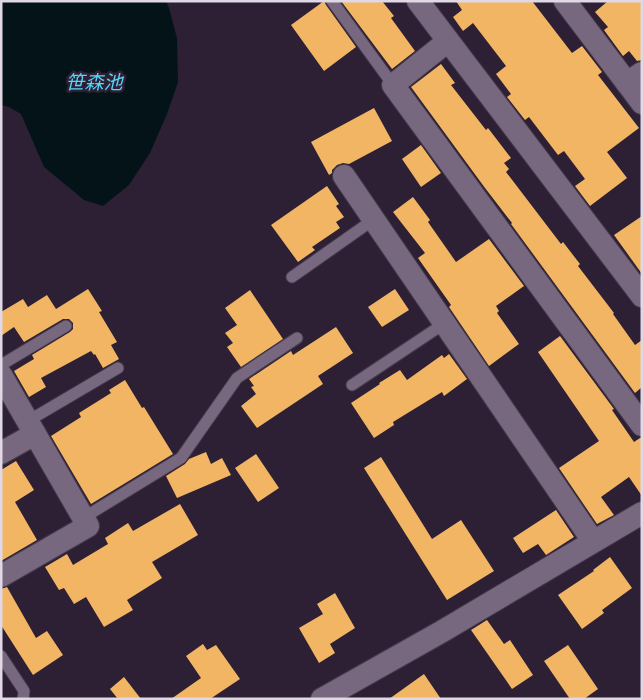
<svg xmlns="http://www.w3.org/2000/svg" width="643" height="700" viewBox="0 0 643 700" font-family="Lato,'Noto Sans JP',sans-serif">
	<rect width="100%" height="100%" fill="#2d2034"/>
	<path fill="#041317" d="M1,1H166L169,8L177,38L178,82L167,114L150,153L129,185L103,206L84,200L44,167L21,114L9,107L1,105Z"/>
	<g fill="#f2b563">
		<path d="M324,1L326,5L356,47L324,71L291,25Z"/>
		<path d="M341,1H382L394,16L391,18L415,51L392,69Z"/>
		<path d="M456,1H532L572,53L582,46L602,72L598,75L639,128L607,152L627,178L590,206L575,186L585,179L564,151L558,155L529,117L525,120L507,97L511,94L496,74L506,66L473,23L463,31L453,17L462,10Z"/>
		<path d="M608,1H642V60L637,61L629,51L623,56L604,30L608,27L595,12Z"/>
		<path d="M441,64L455,83L451,85L486,130L488,128L511,158L504,163L509,169L506,172L561,244L563,242L580,264L578,266L614,313L613,314L635,345L642,340V387L635,393L511,224L512,223L485,188L411,87Z"/>
		<path d="M374,108L392,141L349,164L343,163L337,165L332,170V173L329,175L311,142Z"/>
		<path d="M421,145L441,173L421,187L402,159Z"/>
		<path d="M327,186L339,204L336,206L344,217L336,222L340,228L312,247L315,250L298,262L271,225Z"/>
		<path d="M413,197L430,220L428,222L456,262L489,239L524,286L496,306L499,311L497,313L519,344L489,366L449,307L451,305L418,258L425,253L393,212Z"/>
		<path d="M642,216V274L614,235Z"/>
		<path d="M88,289L102,311L99,312L117,342L111,345L119,359L103,368L95,354L94,355L91,351L41,378L46,387L29,397L14,371L34,359L32,355L70,332L73,329V323L69,319H63L24,342L14,327L1,336V312L23,299L28,307L47,295L56,309Z"/>
		<path d="M395,289L409,310L382,327L368,307Z"/>
		<path d="M250,290L283,339L241,367L227,347L233,343L225,333L237,325L225,308Z"/>
		<path d="M336,327L353,353L318,376L323,384L257,428L241,406L256,394L251,387L254,386L249,379L291,351L293,355Z"/>
		<path d="M560,336L614,409L612,410L634,442L640,438H642V496L629,477L601,497L614,515L597,524L559,468L599,441L538,352Z"/>
		<path d="M449,354L467,379L444,396L442,392L393,422L394,425L374,438L351,403L380,384L379,383L400,370L407,380L442,355L444,358Z"/>
		<path d="M125,380L142,408L144,407L173,454L91,504L51,436L81,417L79,413L111,393L109,390Z"/>
		<path d="M206,452L211,464L222,458L231,475L177,498L166,476L185,464L189,459Z"/>
		<path d="M256,454L279,488L258,502L235,468Z"/>
		<path d="M381,457L432,539L461,520L494,571L447,600L364,468Z"/>
		<path d="M16,461L34,490L15,502L37,540L1,561V470Z"/>
		<path d="M180,504L198,535L152,562L162,578L127,600L133,610L104,627L86,597L74,604L64,588L59,590L45,567L67,554L73,565L108,544L105,538L128,523L133,531Z"/>
		<path d="M556,510L574,537L546,555L538,544L523,553L513,538Z"/>
		<path d="M610,557L632,588L602,610L604,613L582,629L558,595L594,571L593,570Z"/>
		<path d="M7,587L36,638L47,631L63,655L33,675L1,625V589Z"/>
		<path d="M335,593L355,628L330,644L335,653L319,663L299,628L323,614L317,604Z"/>
		<path d="M487,620L504,644L510,640L533,675L512,689L471,630Z"/>
		<path d="M203,644L207,650L216,645L240,679L210,699H171L201,678L186,656Z"/>
		<path d="M568,645L598,689L584,699H570L544,661Z"/>
		<path d="M424,674L441,699H389Z"/>
		<path d="M124,677L141,699H118L110,689Z"/>
	</g>
	<g fill="none" stroke-linecap="round" stroke-linejoin="round">
		<g stroke="#463b4c" stroke-width="13">
			<g id="lane">
				<path d="M332,1L393,85"/>
				<path d="M292,277L373,220"/>
				<path d="M1,365L66,326"/>
				<path d="M352,385L445,323"/>
				<path d="M28,421L118,368"/>
				<path d="M83,518L181,458L237,378L297,338"/>
				<path d="M1,656L24,691L23,699"/>
			</g>
		</g>
		<g stroke="#463b4c" stroke-width="24">
			<g id="street">
				<path d="M418,1L642,296"/>
				<path d="M565,1L627,83"/>
				<path d="M448,41L393,85L642,425"/>
				<path d="M642,73L627,83L642,103"/>
				<path d="M344,176L593,541"/>
				<path d="M1,375L35,434"/>
				<path d="M1,453L35,434L88,526L1,576"/>
				<path d="M322,699L441,632L642,513"/>
			</g>
		</g>
		<use href="#lane" stroke="#77687f" stroke-width="11"/>
		<use href="#street" stroke="#77687f" stroke-width="22"/>
	</g>
	<g text-anchor="middle" stroke-width="5" stroke-linejoin="round" paint-order="stroke">
		<g font-size="19" font-style="italic" fill="#56d5f9" stroke="#2d2034">
			<text x="94" y="89">笹森池</text>
		</g>
	</g>
	<rect width="643" height="700" fill="none" stroke="#e1d8e6" stroke-width="5"/>
</svg>
